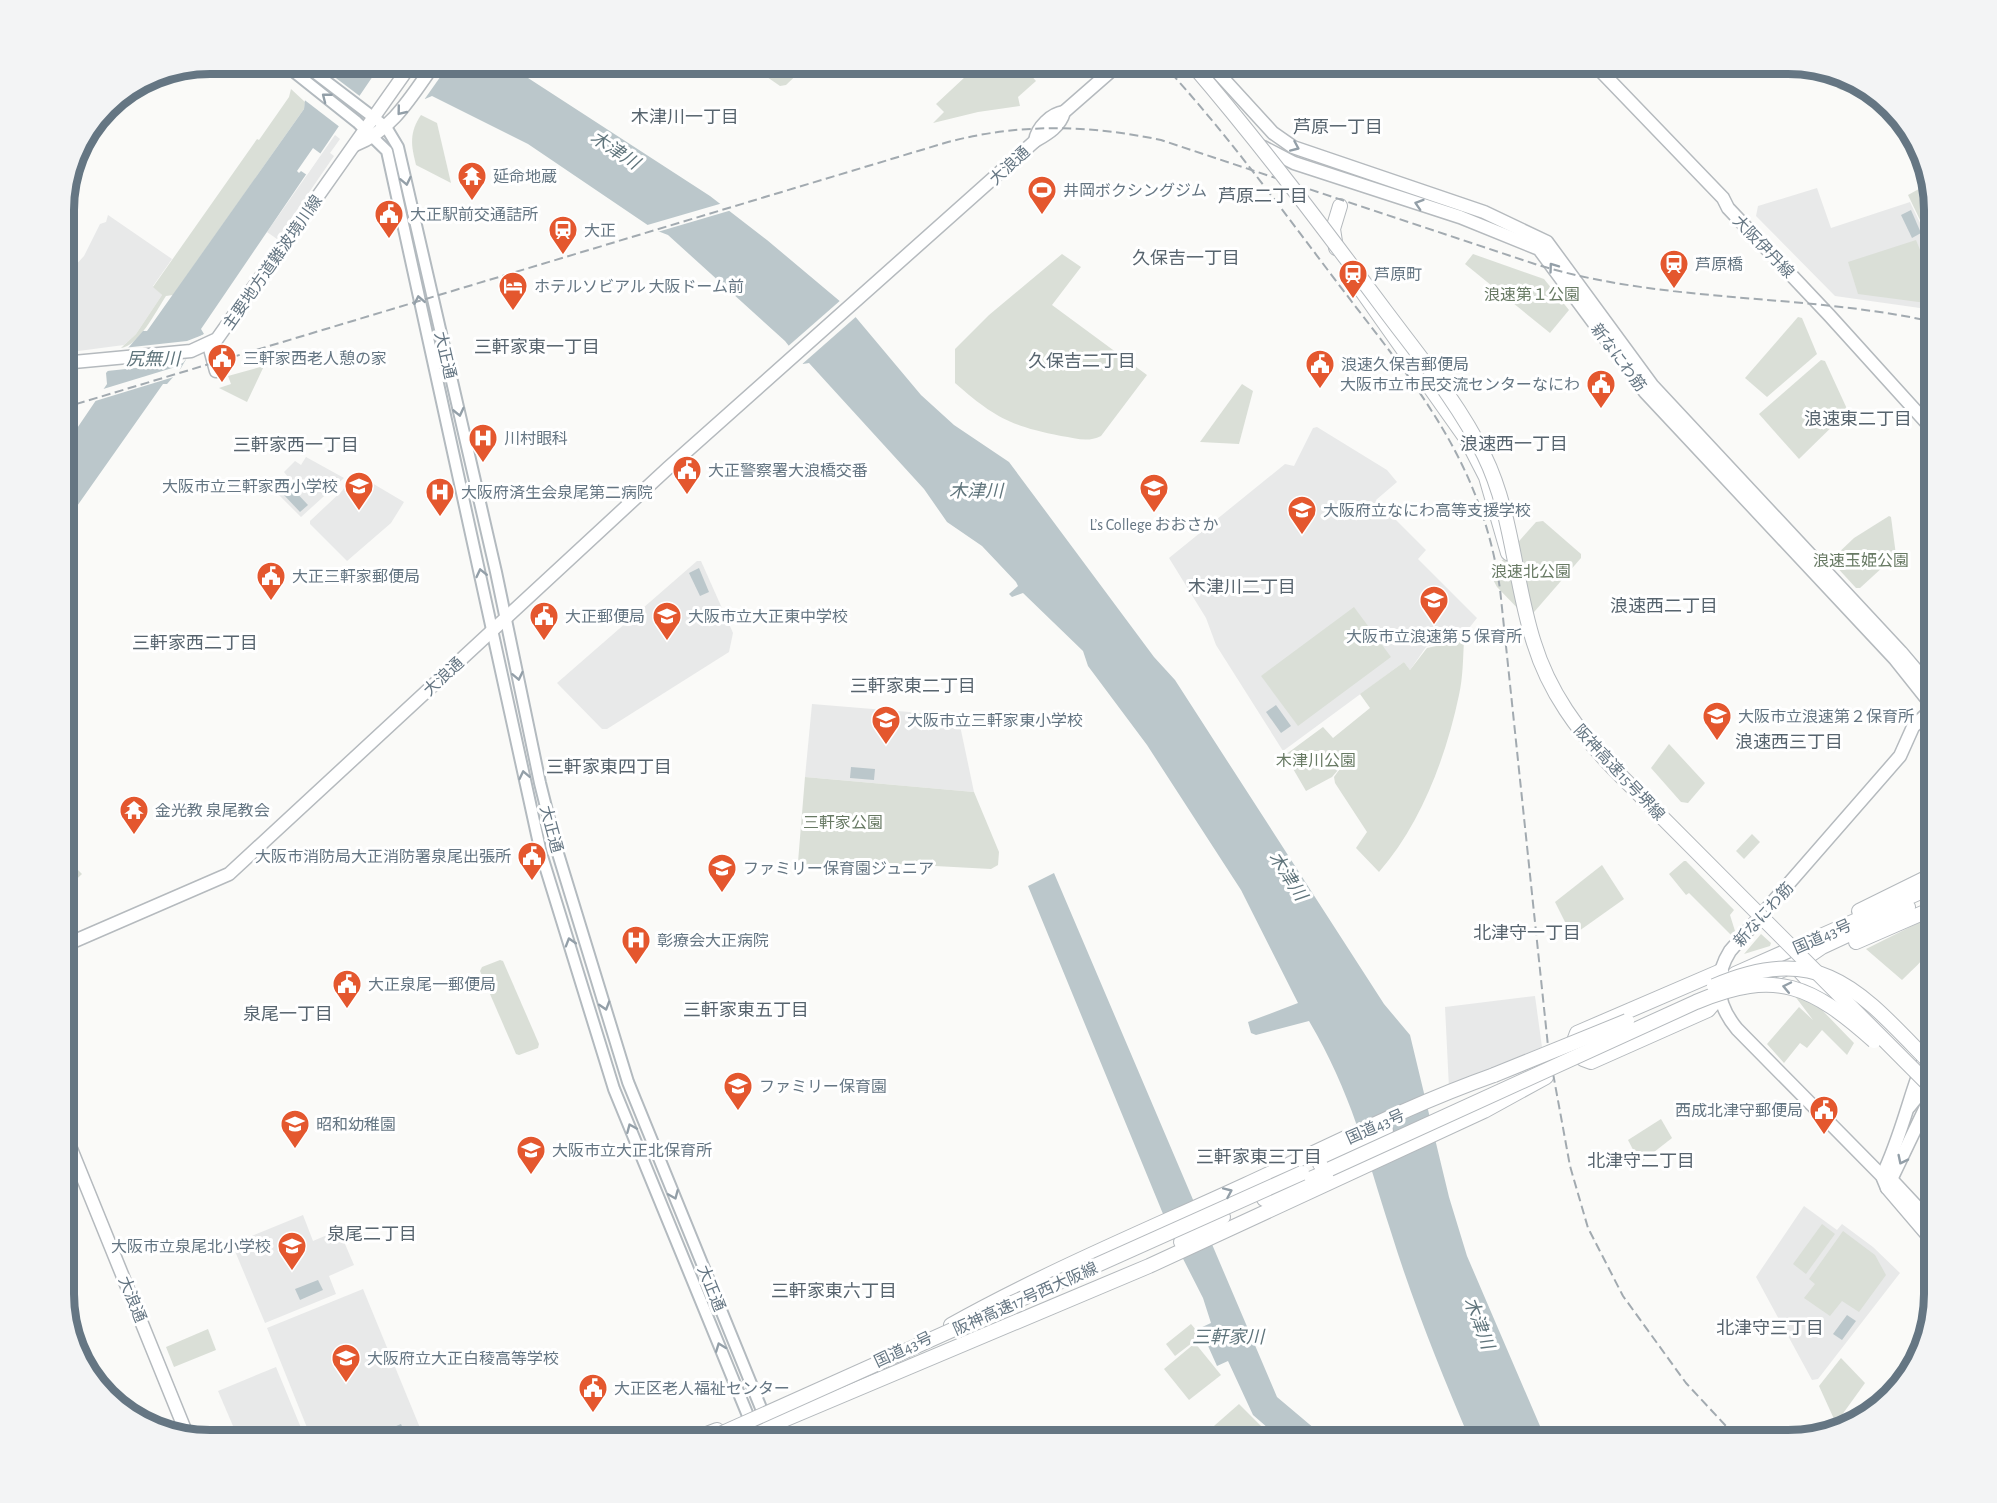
<svg xmlns="http://www.w3.org/2000/svg" width="1997" height="1503" viewBox="0 0 1997 1503" font-family="'Alegreya Sans','Noto Sans JP',sans-serif">
	<rect width="100%" height="100%" fill="#fafaf8"/>
	<g fill="#e8e9e9">
		<path d="M335,135L340,139L330,153L334,156L277,239L267,232Z"/>
		<path d="M1817,188L1831,228L1910,202L1934,252V310L1835,296L1756,216L1758,206Z"/>
		<path d="M108,215L172,259L153,286L162,295L136,334L124,345L63,353V279L84,256L100,224L106,222Z"/>
		<path d="M1317,427L1387,470L1397,482L1376,500L1426,550L1418,559L1477,618L1466,632L1426,647L1410,670L1404,662L1283,751L1216,645L1206,618L1169,558L1285,464L1294,466L1313,428Z"/>
		<path d="M306,457L344,478L301,517L279,495L292,482L284,472L295,461L301,465Z"/>
		<path d="M355,473L404,502L391,523L347,561L310,524V521L342,491Z"/>
		<path d="M697,561H701L733,633L729,652L607,729H602L557,683Z"/>
		<path d="M812,704L958,716L974,792L805,777Z"/>
		<path d="M1535,996L1542,1047L1449,1088L1445,1007Z"/>
		<path d="M1804,1206L1837,1230L1842,1224L1873,1247L1900,1273L1818,1379L1812,1380L1756,1277Z"/>
		<path d="M303,1215L313,1241L339,1230L354,1265L329,1276L336,1294L265,1323L232,1244Z"/>
		<path d="M363,1289L425,1440H312L267,1328Z"/>
		<path d="M276,1367L306,1440H239L218,1391Z"/>
	</g>
	<g fill="#dadfd7">
		<path d="M747,63H809L786,85L780,86Z"/>
		<path d="M980,63H1020L1036,81L1018,97L1020,106L978,112L933,123L944,112L936,104Z"/>
		<path d="M1832,70L1835,71L1860,84L1841,90L1837,88Z"/>
		<path d="M291,89L305,102L304,109L173,295L166,296C156,311 139,346 121,348L136,334L162,295L153,287L257,139L259,140L289,97Z"/>
		<path d="M421,115L437,123L451,183L416,165C411,145 409,133 421,115Z"/>
		<path d="M1928,184L1934,209V249L1908,195Z"/>
		<path d="M1916,240L1934,284V304L1858,294L1848,262Z"/>
		<path d="M1062,254L1081,267L1052,305L1147,375L1101,436C1087,443 1076,438 1061,436C1010,426 994,417 955,383V349L989,315Z"/>
		<path d="M1473,254L1544,279L1569,310L1550,333L1465,264Z"/>
		<path d="M1798,317L1802,318L1817,354L1767,397L1745,378Z"/>
		<path d="M1821,360L1825,361L1848,411L1799,459L1759,414Z"/>
		<path d="M264,366L247,402L219,388L231,384L228,376Z"/>
		<path d="M1242,384L1253,391L1239,444L1200,442Z"/>
		<path d="M1889,516L1891,517L1896,555L1860,588H1856L1833,563V558L1854,538Z"/>
		<path d="M1543,521L1581,554V558L1528,619L1497,587L1490,574L1536,522Z"/>
		<path d="M1354,607L1391,657L1298,726L1261,676Z"/>
		<path d="M1464,640C1463,658 1463,678 1459,695C1446,757 1421,824 1379,872L1356,848L1367,832L1335,783L1334,777L1344,763L1332,777L1306,791L1285,755L1323,727L1333,738L1370,708L1360,694L1404,662L1410,670L1427,648Z"/>
		<path d="M1669,744L1705,783L1688,803L1681,802L1651,768Z"/>
		<path d="M805,777L974,792L999,852L998,865L991,869L879,863L801,866L798,862Z"/>
		<path d="M1752,834L1760,842L1744,859L1736,851Z"/>
		<path d="M1684,861H1686L1734,910L1730,915L1735,931L1731,935L1689,893L1686,895L1669,874Z"/>
		<path d="M1602,865L1624,899L1572,936L1555,902Z"/>
		<path d="M74,866L82,874L64,891L63,877Z"/>
		<path d="M1934,915C1934,952 1927,956 1902,980L1866,949Z"/>
		<path d="M1761,934L1771,943L1770,946L1744,954Z"/>
		<path d="M500,960L503,961L539,1044L538,1048L519,1055L516,1054L480,971L482,967Z"/>
		<path d="M1794,995H1801L1822,1010L1854,1043L1847,1055L1822,1030L1807,1048L1800,1043L1784,1063L1767,1044L1799,1007L1813,1020Z"/>
		<path d="M1661,1119L1672,1138L1640,1163L1628,1140Z"/>
		<path d="M1822,1224L1835,1234L1806,1274L1793,1264Z"/>
		<path d="M1843,1231L1875,1255L1886,1275L1859,1312L1842,1301L1830,1316L1804,1298L1815,1284L1809,1279Z"/>
		<path d="M1191,1324L1201,1336L1175,1356L1166,1344Z"/>
		<path d="M208,1329L216,1350L174,1367L166,1347Z"/>
		<path d="M1195,1343L1221,1375L1189,1400L1164,1369Z"/>
		<path d="M1841,1358L1865,1383L1839,1419H1834L1819,1386Z"/>
		<path d="M1239,1404L1275,1440H1198Z"/>
	</g>
	<g fill="#bbc7cb">
		<path d="M309,63H505L710,196L767,240L848,308L921,395L954,425L1009,462L1154,657L1175,680L1384,1004L1410,1035L1449,1197L1467,1256L1546,1440H1470C1441,1372 1413,1303 1391,1232C1366,1154 1351,1092 1309,1021L1256,1035L1251,1033L1248,1022L1298,1003L1241,890L1147,745L1088,666L1083,651L1023,593L1012,597L1009,594L1018,586L1016,582L982,546L947,522L924,489L809,363L803,364L785,341L668,235L655,230L528,144L432,96L425,99L388,74L373,76L201,329L204,334L199,337L181,368L167,384H163L63,526V449L107,384L106,373L143,331H147L304,109Z"/>
		<path d="M1911,210L1921,233L1912,238L1901,215Z"/>
		<path d="M292,488L308,505L300,512L284,495Z"/>
		<path d="M699,568L709,592L700,596L689,573Z"/>
		<path d="M1276,705L1291,726L1281,733L1266,712Z"/>
		<path d="M851,767L875,769L874,780L850,778Z"/>
		<path d="M1054,873L1277,1397L1328,1440H1282L1253,1415L1228,1361L1217,1366L1200,1328L1211,1323L1203,1298L1175,1243L1028,886Z"/>
		<path d="M318,1280L323,1290L300,1300L295,1289Z"/>
		<path d="M1847,1315L1856,1321L1842,1340L1833,1334Z"/>
		<path d="M401,1424L408,1440H394L389,1429Z"/>
	</g>
	<g fill="#fafaf8">
		<path d="M306,63H316L361,97L341,128L302,98Z"/>
		<path d="M399,63H450L424,100L390,76Z"/>
		<path d="M313,148L321,154L307,175L301,171L299,173L297,171Z"/>
		<path d="M723,203L732,210L654,233L644,226Z"/>
		<path d="M842,299L858,315L800,366L786,348Z"/>
		<path d="M205,334L183,363L107,371L123,348L187,341Z"/>
		<path d="M182,365L177,376L92,402L100,390Z"/>
	</g>
	<g fill="none" stroke-linecap="round" stroke-linejoin="round">
		<g stroke="#b3babf" stroke-width="14">
			<g id="secondary">
				<path d="M283,63L357,122L387,151L541,853L614,1089L758,1440"/>
				<path d="M302,63L386,127L398,147L496,572L540,783L556,847L628,1082L774,1440"/>
			</g>
		</g>
		<g stroke="#b5babe" stroke-width="15">
			<g id="primary">
				<path d="M1209,63L1273,133L1293,147L1484,212L1547,242L1652,385L1901,652L1934,691"/>
				<path d="M1593,63L1723,198L1728,208L1829,315L1934,431"/>
				<path d="M1035,141C1037,127 1051,114 1064,112"/>
				<path d="M355,145C393,130 412,95 435,63"/>
				<path d="M1263,147L1294,163L1460,217L1539,249L1645,392L1895,659L1934,708"/>
				<path d="M209,345L216,371"/>
				<path d="M63,363L191,351L217,339L412,63"/>
				<path d="M1934,707L1913,727L1900,756L1730,951C1713,978 1717,1005 1737,1029L1882,1176L1887,1188L1934,1243"/>
				<path d="M63,946L229,874L668,468L1035,141C1047,134 1060,127 1064,112L1120,63"/>
				<path d="M1909,1107L1934,1076"/>
				<path d="M63,1129L188,1437"/>
				<path d="M1882,1176C1904,1132 1912,1081 1934,1036"/>
				<path d="M1886,1177L1892,1180L1934,1225"/>
				<path d="M1887,1188L1934,1090"/>
			</g>
		</g>
		<g stroke="#b4b9bd" stroke-width="16">
			<g id="highway">
				<path d="M1336,248L1333,229L1340,206"/>
				<path d="M1354,280L1467,440L1486,477L1508,553"/>
				<path d="M1859,911L1934,874"/>
				<path d="M1856,942L1934,908"/>
				<path d="M1794,965L1820,993L1833,996"/>
				<path d="M1780,971L1800,962L1822,947L1908,907"/>
				<path d="M1735,974L1934,886"/>
				<path d="M1720,996L1708,1010L1591,1062L1583,1059L1574,1041L1577,1033L1721,971"/>
				<path d="M1320,1164L1386,1131"/>
				<path d="M1264,1199L1340,1166"/>
				<path d="M1181,1242L1223,1217"/>
				<path d="M951,1325C1046,1272 1147,1230 1245,1185C1328,1147 1409,1105 1494,1075"/>
				<path d="M691,1440L717,1430"/>
				<path d="M736,1440L1149,1266L1484,1111L1546,1077"/>
			</g>
		</g>
		<use href="#secondary" stroke="#fff" stroke-width="10"/>
		<use href="#primary" stroke="#fff" stroke-width="12"/>
		<use href="#highway" stroke="#fff" stroke-width="14"/>
		<g stroke="#a2aab0" stroke-width="2" stroke-dasharray="9 4.5" stroke-linecap="butt">
			<path d="M1162,63C1222,128 1274,199 1327,269C1407,376 1480,452 1500,589L1548,1046L1570,1166L1588,1228L1623,1296L1686,1383L1739,1440"/>
			<path d="M63,408L948,142C1020,123 1089,125 1161,140L1538,265C1667,304 1804,293 1934,322"/>
		</g>
		<g stroke="#b4b9bd" stroke-width="16" stroke-linecap="butt">
			<g id="highway-bridge">
				<path d="M1191,63C1259,142 1322,226 1384,309C1419,356 1458,402 1484,455C1513,514 1514,581 1534,643C1549,692 1578,731 1613,768L1934,1090"/>
				<path d="M1714,986C1824,939 1862,994 1934,1067"/>
				<path d="M1494,1075L1627,1021"/>
				<path d="M1330,1169L1696,1002C1777,968 1812,986 1874,1041"/>
				<path d="M707,1440L1302,1173"/>
			</g>
		</g>
		<use href="#highway-bridge" stroke="#fff" stroke-width="14"/>
	</g>
	<defs><path id="oneway-chevron" d="M-2-3.5L2.5 0L-2 3.5" fill="none" stroke-width="1.6" stroke-linecap="round" stroke-linejoin="round" transform="scale(1.5)"/></defs>
	<g stroke="#939fa8">
		<use href="#oneway-chevron" transform="translate(326 97) rotate(-142)"/>
		<use href="#oneway-chevron" transform="translate(401 111) rotate(129)"/>
		<use href="#oneway-chevron" transform="translate(1295 147) rotate(24)"/>
		<use href="#oneway-chevron" transform="translate(406 181) rotate(78)"/>
		<use href="#oneway-chevron" transform="translate(1419 204) rotate(-162)"/>
		<use href="#oneway-chevron" transform="translate(1553 267) rotate(-126)"/>
		<use href="#oneway-chevron" transform="translate(419 300) rotate(-101)"/>
		<use href="#oneway-chevron" transform="translate(459 412) rotate(77)"/>
		<use href="#oneway-chevron" transform="translate(481 573) rotate(-103)"/>
		<use href="#oneway-chevron" transform="translate(518 676) rotate(78)"/>
		<use href="#oneway-chevron" transform="translate(524 775) rotate(-102)"/>
		<use href="#oneway-chevron" transform="translate(570 942) rotate(-107)"/>
		<use href="#oneway-chevron" transform="translate(1787 987) rotate(-168)"/>
		<use href="#oneway-chevron" transform="translate(605 1006) rotate(73)"/>
		<use href="#oneway-chevron" transform="translate(631 1128) rotate(-113)"/>
		<use href="#oneway-chevron" transform="translate(1902 1160) rotate(116)"/>
		<use href="#oneway-chevron" transform="translate(1228 1192) rotate(-24)"/>
		<use href="#oneway-chevron" transform="translate(674 1195) rotate(67)"/>
		<use href="#oneway-chevron" transform="translate(720 1347) rotate(-111)"/>
	</g>
	<defs>
		<g id="temple-pin" transform="scale(1.5)"><path d="M0 17L-7.5 6A9.5 9.5 0 1 1 7.5 6Z" fill="#e4572e" stroke="#fff"/><path d="M0-6L5-2H3V0L6.5 2.5H4V6H1.5V3h-3V6H-4V2.5H-6.5L-3 0V-2H-5Z" fill="#fff"/></g>
		<g id="stadium-pin" transform="scale(1.5)"><path d="M0 17L-7.5 6A9.5 9.5 0 1 1 7.5 6Z" fill="#e4572e" stroke="#fff"/><path d="M0-5a6.5 5 0 1 0 0 10a6.5 5 0 1 0 0-10ZM-3.5-1.8h7v3.6h-7Z" fill="#fff"/></g>
		<g id="civic-pin" transform="scale(1.5)"><path d="M0 17L-7.5 6A9.5 9.5 0 1 1 7.5 6Z" fill="#e4572e" stroke="#fff"/><path d="M-.6-6.5H3V-4.5H.6V-3L4-1V1h2V6H-6V1h2V-1L-.6-3ZM-1.2 2.5V6h2.4V2.5Z" fill="#fff"/></g>
		<g id="station-pin" transform="scale(1.5)"><path d="M0 17L-7.5 6A9.5 9.5 0 1 1 7.5 6Z" fill="#e4572e" stroke="#fff"/><path d="M-3-6H3Q5-6 5-4V2Q5 4 3 4L4.5 6H3L1.5 4h-3L-3 6H-4.5L-3 4Q-5 4-5 2V-4Q-5-6-3-6ZM-3.5-4v3h7v-3ZM-3.5 1v1.5H-2V1ZM2 1v1.5H3.5V1Z" fill="#fff"/></g>
		<g id="hotel-pin" transform="scale(1.5)"><path d="M0 17L-7.5 6A9.5 9.5 0 1 1 7.5 6Z" fill="#e4572e" stroke="#fff"/><path d="M-6-4.5h1.5V1H6V5H4.5V3h-9V5H-6ZM-4 0a1.8 1.8 0 1 1 3.6 0ZM.5 0V-2.5h3Q6-2.5 6 0Z" fill="#fff"/></g>
		<g id="hospital-pin" transform="scale(1.5)"><path d="M0 17L-7.5 6A9.5 9.5 0 1 1 7.5 6Z" fill="#e4572e" stroke="#fff"/><path d="M-5-5h3v3.5h4V-5h3V5h-3V1.5h-4V5h-3Z" fill="#fff"/></g>
		<g id="school-pin" transform="scale(1.5)"><path d="M0 17L-7.5 6A9.5 9.5 0 1 1 7.5 6Z" fill="#e4572e" stroke="#fff"/><path d="M0-5L7-2L0 1L-7-2ZM-4 1L0 2.5L4 1V4Q0 6-4 4Z" fill="#fff"/></g>
	</defs>
	<g fill-rule="evenodd">
		<use href="#temple-pin" x="472" y="176"/>
		<use href="#stadium-pin" x="1042" y="190"/>
		<use href="#civic-pin" x="389" y="214"/>
		<use href="#station-pin" x="563" y="230"/>
		<use href="#station-pin" x="1674" y="264"/>
		<use href="#station-pin" x="1353" y="274"/>
		<use href="#hotel-pin" x="513" y="286"/>
		<use href="#civic-pin" x="222" y="358"/>
		<use href="#civic-pin" x="1320" y="364"/>
		<use href="#civic-pin" x="1601" y="384"/>
		<use href="#hospital-pin" x="483" y="438"/>
		<use href="#civic-pin" x="687" y="470"/>
		<use href="#school-pin" x="359" y="486"/>
		<use href="#school-pin" x="1154" y="488"/>
		<use href="#hospital-pin" x="440" y="492"/>
		<use href="#school-pin" x="1302" y="510"/>
		<use href="#civic-pin" x="271" y="576"/>
		<use href="#school-pin" x="1434" y="600"/>
		<use href="#civic-pin" x="544" y="616"/>
		<use href="#school-pin" x="667" y="616"/>
		<use href="#school-pin" x="1717" y="716"/>
		<use href="#school-pin" x="886" y="720"/>
		<use href="#temple-pin" x="134" y="810"/>
		<use href="#civic-pin" x="532" y="856"/>
		<use href="#school-pin" x="722" y="868"/>
		<use href="#hospital-pin" x="636" y="940"/>
		<use href="#civic-pin" x="347" y="984"/>
		<use href="#school-pin" x="738" y="1086"/>
		<use href="#civic-pin" x="1824" y="1110"/>
		<use href="#school-pin" x="295" y="1124"/>
		<use href="#school-pin" x="531" y="1150"/>
		<use href="#school-pin" x="292" y="1246"/>
		<use href="#school-pin" x="346" y="1358"/>
		<use href="#civic-pin" x="593" y="1388"/>
	</g>
	<g text-anchor="middle" stroke-width="6" stroke-linejoin="round" paint-order="stroke">
		<g font-size="16" fill="#657683" stroke="#fff">
			<text transform="translate(1009 165) rotate(-43)" y="6">大浪通</text>
			<text transform="translate(1764 246) rotate(46)" y="6">大阪伊丹線</text>
			<text transform="translate(272 262) rotate(-55)" y="6">主要地方道難波境川線</text>
			<text transform="translate(446 355) rotate(77)" y="6">大正通</text>
			<text transform="translate(1619 357) rotate(53)" y="6">新なにわ筋</text>
			<text transform="translate(443 676) rotate(-43)" y="6">大浪通</text>
			<text transform="translate(1620 772) rotate(47)" y="6">阪神高速15号堺線</text>
			<text transform="translate(552 829) rotate(75)" y="6">大正通</text>
			<text transform="translate(1763 914) rotate(-48)" y="6">新なにわ筋</text>
			<text transform="translate(1822 936) rotate(-24)" y="6">国道43号</text>
			<text transform="translate(1375 1126) rotate(-24)" y="6">国道43号</text>
			<text transform="translate(712 1288) rotate(68)" y="6">大正通</text>
			<text transform="translate(1025 1298) rotate(-24)" y="6">阪神高速17号西大阪線</text>
			<text transform="translate(133 1299) rotate(68)" y="6">大浪通</text>
			<text transform="translate(903 1349) rotate(-25)" y="6">国道43号</text>
		</g>
		<g font-size="16" fill="#657683" stroke="#fff" text-anchor="start">
			<text x="493" y="182">延命地蔵</text>
			<text x="1063" y="196">井岡ボクシングジム</text>
			<text x="410" y="220">大正駅前交通詰所</text>
			<text x="584" y="236">大正</text>
			<text x="1695" y="270">芦原橋</text>
			<text x="1374" y="280">芦原町</text>
			<text x="534" y="292">ホテルソビアル 大阪ドーム前</text>
			<text x="243" y="364">三軒家西老人憩の家</text>
			<text x="1341" y="370">浪速久保吉郵便局</text>
			<text x="1580" y="390" text-anchor="end">大阪市立市民交流センターなにわ</text>
			<text x="504" y="444">川村眼科</text>
			<text x="708" y="476">大正警察署大浪橋交番</text>
			<text x="338" y="492" text-anchor="end">大阪市立三軒家西小学校</text>
			<text x="461" y="498">大阪府済生会泉尾第二病院</text>
			<text x="1323" y="516">大阪府立なにわ高等支援学校</text>
			<text x="1154" y="530" text-anchor="middle">L’s College おおさか</text>
			<text x="292" y="582">大正三軒家郵便局</text>
			<text x="565" y="622">大正郵便局</text>
			<text x="688" y="622">大阪市立大正東中学校</text>
			<text x="1434" y="642" text-anchor="middle">大阪市立浪速第５保育所</text>
			<text x="1738" y="722">大阪市立浪速第２保育所</text>
			<text x="907" y="726">大阪市立三軒家東小学校</text>
			<text x="155" y="816">金光教 泉尾教会</text>
			<text x="511" y="862" text-anchor="end">大阪市消防局大正消防署泉尾出張所</text>
			<text x="743" y="874">ファミリー保育園ジュニア</text>
			<text x="657" y="946">彰療会大正病院</text>
			<text x="368" y="990">大正泉尾一郵便局</text>
			<text x="759" y="1092">ファミリー保育園</text>
			<text x="1803" y="1116" text-anchor="end">西成北津守郵便局</text>
			<text x="316" y="1130">昭和幼稚園</text>
			<text x="552" y="1156">大阪市立大正北保育所</text>
			<text x="271" y="1252" text-anchor="end">大阪市立泉尾北小学校</text>
			<text x="367" y="1364">大阪府立大正白稜高等学校</text>
			<text x="614" y="1394">大正区老人福祉センター</text>
		</g>
		<g font-size="16" fill="#687a64" stroke="#fff">
			<text x="1532" y="300">浪速第１公園</text>
			<text x="1861" y="566">浪速玉姫公園</text>
			<text x="1531" y="577">浪速北公園</text>
			<text x="1316" y="766">木津川公園</text>
			<text x="843" y="828">三軒家公園</text>
		</g>
		<g font-size="18" fill="#57646e" stroke="#fff">
			<text x="685" y="123">木津川一丁目</text>
			<text x="1338" y="133">芦原一丁目</text>
			<text x="1263" y="202">芦原二丁目</text>
			<text x="1186" y="264">久保吉一丁目</text>
			<text x="537" y="353">三軒家東一丁目</text>
			<text x="1082" y="367">久保吉二丁目</text>
			<text x="1858" y="425">浪速東二丁目</text>
			<text x="1514" y="450">浪速西一丁目</text>
			<text x="296" y="451">三軒家西一丁目</text>
			<text x="1242" y="593">木津川二丁目</text>
			<text x="1664" y="612">浪速西二丁目</text>
			<text x="195" y="649">三軒家西二丁目</text>
			<text x="913" y="692">三軒家東二丁目</text>
			<text x="1789" y="748">浪速西三丁目</text>
			<text x="609" y="773">三軒家東四丁目</text>
			<text x="1527" y="939">北津守一丁目</text>
			<text x="746" y="1016">三軒家東五丁目</text>
			<text x="288" y="1020">泉尾一丁目</text>
			<text x="1259" y="1163">三軒家東三丁目</text>
			<text x="1641" y="1167">北津守二丁目</text>
			<text x="372" y="1240">泉尾二丁目</text>
			<text x="834" y="1297">三軒家東六丁目</text>
			<text x="1770" y="1334">北津守三丁目</text>
		</g>
		<g font-size="18" font-style="italic" fill="#60757c" stroke="#fff">
			<text transform="translate(615 150) rotate(33)" y="6">木津川</text>
			<text x="153" y="365">尻無川</text>
			<text x="976" y="497">木津川</text>
			<text transform="translate(1288 876) rotate(57)" y="6">木津川</text>
			<text transform="translate(1479 1323) rotate(69)" y="6">木津川</text>
			<text x="1228" y="1343">三軒家川</text>
		</g>
	</g>
	<path d="M0 0H1997V1503H0ZM210 74H1788A136 136 0 0 1 1924 210V1294A136 136 0 0 1 1788 1430H210A136 136 0 0 1 74 1294V210A136 136 0 0 1 210 74Z" fill="#f3f4f5" fill-rule="evenodd"/>
	<path fill="none" stroke="#657683" stroke-width="8" d="M210 74H1788A136 136 0 0 1 1924 210V1294A136 136 0 0 1 1788 1430H210A136 136 0 0 1 74 1294V210A136 136 0 0 1 210 74Z"/>
</svg>
